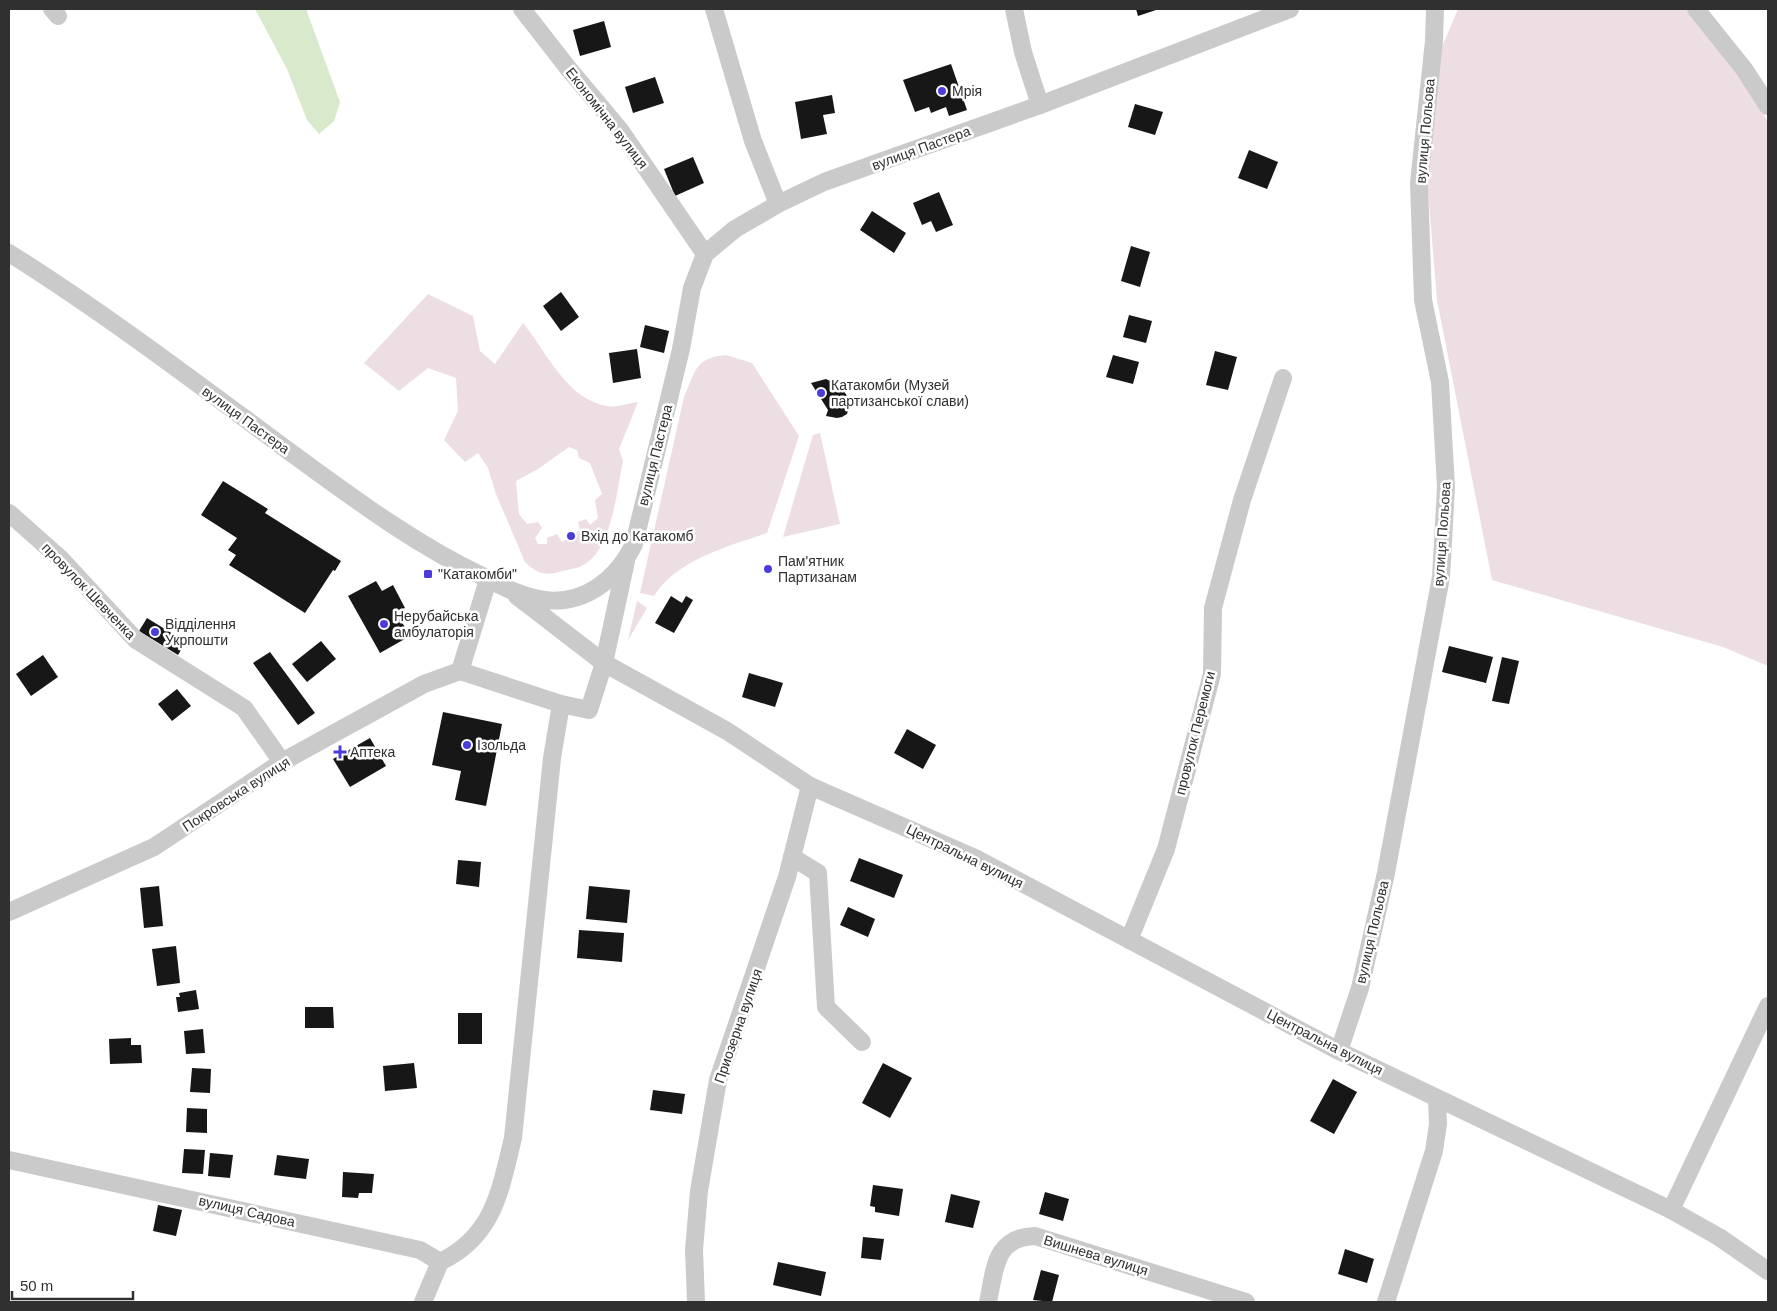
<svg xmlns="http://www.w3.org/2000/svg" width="1777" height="1311" viewBox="0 0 1777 1311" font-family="Helvetica,sans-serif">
	<rect width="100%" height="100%" fill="#fff"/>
	<g fill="#ecdee3" fill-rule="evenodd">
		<path d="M1458,9H1687L1739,73L1768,122V666L1723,647L1492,580L1437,300L1428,190L1433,103L1442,47Z"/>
		<path d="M428,294L473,316L480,351L495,364L523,323C547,352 566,399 607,406C616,408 629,403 638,402L619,449L623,461C617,489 612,548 585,564C580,568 570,569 563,571C545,576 539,575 525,562L496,494L488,468L478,453L465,462L444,440L458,411L456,378L428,368L399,391L364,363ZM569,447L577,450L579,458L590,463L602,494L595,500L598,518L590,525L586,519L578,522L580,530L562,542L557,534L547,538V544H538L535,538L542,528L538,522L527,524L519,514L516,481L538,469Z"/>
		<path d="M726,355L752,363L799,436L767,533C729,546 676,560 654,596L640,593L684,397C696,371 694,358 726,355Z"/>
		<path d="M820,433L840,524L783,537L813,435Z"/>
		<path d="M637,601L647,608L628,640Z"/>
	</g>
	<path fill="#d9eacc" d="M255,9H306L340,102L334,121L319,134L307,120L287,69Z"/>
	<g fill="#171717">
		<path d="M1136,9H1159L1138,16Z"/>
		<path d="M604,21L611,47L580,56L573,30Z"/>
		<path d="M951,64L967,110L949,116L946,107L931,113L929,107L915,112L903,80Z"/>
		<path d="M655,77L664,103L633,113L625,87Z"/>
		<path d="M832,95L835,113L823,115L827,134L801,139L795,102Z"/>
		<path d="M1135,104L1163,112L1155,135L1128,127Z"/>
		<path d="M1249,150L1278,162L1267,189L1238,178Z"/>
		<path d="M693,157L704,183L675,196L664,169Z"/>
		<path d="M939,192L953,225L936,232L931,221L922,225L913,203Z"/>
		<path d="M872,211L906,233L894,253L860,230Z"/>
		<path d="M1131,246L1150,252L1140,287L1121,281Z"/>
		<path d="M561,292L579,317L561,331L543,306Z"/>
		<path d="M1129,315L1152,321L1146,343L1123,337Z"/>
		<path d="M645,325L669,331L664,353L640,347Z"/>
		<path d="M637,349L641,378L613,383L609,353Z"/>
		<path d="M1215,351L1237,357L1228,390L1206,385Z"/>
		<path d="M1113,355L1139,362L1133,384L1106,377Z"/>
		<path d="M826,379L840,386L848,397L849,408L847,414L842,417L837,418L826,416L828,410L811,383Z"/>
		<path d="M223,481L268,509L265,513L341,561L335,571L333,570L305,613L229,565L236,555L228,550L237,538L201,515Z"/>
		<path d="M376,581L382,591L393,585L405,608L396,612L410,636L380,653L348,596Z"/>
		<path d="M671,596L682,603L686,596L693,600L674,633L655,623Z"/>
		<path d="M147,618L186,642L178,655L139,631Z"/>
		<path d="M321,641L336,659L307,682L292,664Z"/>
		<path d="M1449,646L1493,657L1486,683L1442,672Z"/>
		<path d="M270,652L315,713L298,725L253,663Z"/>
		<path d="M43,655L58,677L31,696L16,674Z"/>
		<path d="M1502,657L1519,661L1509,704L1492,701Z"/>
		<path d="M749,673L783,683L775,707L742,697Z"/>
		<path d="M177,689L191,706L172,721L158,704Z"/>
		<path d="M443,712L502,724L486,806L455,800L461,771L432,765Z"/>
		<path d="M907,729L936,745L923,769L894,753Z"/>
		<path d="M370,738L386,766L350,787L333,759Z"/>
		<path d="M859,858L903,875L894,898L850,881Z"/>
		<path d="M458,860L481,862L479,887L456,884Z"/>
		<path d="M159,886L163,926L144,928L140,888Z"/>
		<path d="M589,886L630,890L627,923L586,919Z"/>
		<path d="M848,907L875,919L868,937L840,925Z"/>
		<path d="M579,930L624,933L622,962L577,958Z"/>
		<path d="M176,946L180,983L157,986L152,949Z"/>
		<path d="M196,990L199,1009L178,1012L176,997H180L179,993Z"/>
		<path d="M305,1007H333L334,1028H305Z"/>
		<rect x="458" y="1013" width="24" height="31"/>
		<path d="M203,1029L205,1053L186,1054L184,1031Z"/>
		<path d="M131,1038V1045H141L142,1063L110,1064L109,1039Z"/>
		<path d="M414,1063L417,1088L385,1091L383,1066Z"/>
		<path d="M883,1063L912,1078L890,1118L862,1103Z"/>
		<path d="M192,1068L211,1069L210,1093L190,1092Z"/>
		<path d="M1333,1079L1357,1092L1334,1134L1310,1121Z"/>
		<path d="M653,1090L685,1094L682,1114L650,1110Z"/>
		<path d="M187,1108L207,1109V1133L186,1132Z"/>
		<path d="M184,1149L205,1150L203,1174L182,1173Z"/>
		<path d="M210,1153L233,1155L230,1178L208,1176Z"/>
		<path d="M277,1155L309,1159L306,1179L274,1175Z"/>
		<path d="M343,1172L374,1174L372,1193H359L358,1198L342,1197Z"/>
		<path d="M873,1185L903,1189L899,1216L875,1212V1207L870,1206Z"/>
		<path d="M1045,1192L1069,1199L1063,1221L1039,1214Z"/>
		<path d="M951,1194L980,1201L973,1228L945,1222Z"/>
		<path d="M158,1205L182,1210L176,1236L153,1231Z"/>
		<path d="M863,1237L884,1239L881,1260L861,1258Z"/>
		<path d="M1345,1249L1374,1259L1367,1283L1338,1274Z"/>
		<path d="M778,1262L826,1272L821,1296L773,1285Z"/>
		<path d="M1041,1270L1059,1275L1052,1302L1033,1300Z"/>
	</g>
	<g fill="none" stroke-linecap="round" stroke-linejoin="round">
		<g stroke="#cacaca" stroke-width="18">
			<path d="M52,9L58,16"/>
			<path d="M522,9L568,68L620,130L705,254"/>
			<path d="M714,9L753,141L778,204"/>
			<path d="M1014,9L1023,52L1040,105"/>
			<path d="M1696,9L1744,69L1768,106"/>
			<path d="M9,253C106,314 198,384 290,452C352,497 414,544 484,577C503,587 523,597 544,600C585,605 617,579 634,544L681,349L692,288L705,254L735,229L778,204L824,182L1040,105L1290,9"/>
			<path d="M9,513L61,559L136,640L244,708L282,762"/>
			<path d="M488,580L460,671L561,704"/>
			<path d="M517,596L604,663L727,731L810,786L975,858L1339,1051L1671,1210L1719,1237L1768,1271"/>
			<path d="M792,857L818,873L826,1007L862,1042"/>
			<path d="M9,912L154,847L282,762L424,684L460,671"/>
			<path d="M1129,940L1166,849L1212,674L1213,608L1242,500L1283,378"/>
			<path d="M1339,1051L1360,988L1386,873L1441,577L1446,487L1440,382L1423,300L1419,183L1434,41L1435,9"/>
			<path d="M9,1160L420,1250L440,1262L423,1302"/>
			<path d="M1671,1210L1768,1006"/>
			<path d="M440,1262C494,1236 500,1191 513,1138L552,758L561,704L589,710L604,663L626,561"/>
			<path d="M696,1302L694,1250L699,1191L718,1080L787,877L810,786"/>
			<path d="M988,1302C995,1270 994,1237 1035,1236L1246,1302"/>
			<path d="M1386,1302L1434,1151L1438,1124L1437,1099"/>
		</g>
	</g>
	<g fill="#4c3cdc" stroke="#fff" stroke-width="2">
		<circle cx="942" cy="91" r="5"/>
		<circle cx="821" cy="393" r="5"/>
		<circle cx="571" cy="536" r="5"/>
		<circle cx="768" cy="569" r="5"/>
		<rect x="423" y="569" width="10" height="10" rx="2.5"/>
		<circle cx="384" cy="624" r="5"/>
		<circle cx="155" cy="632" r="5"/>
		<circle cx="467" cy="745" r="5"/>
		<path d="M337.5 744.5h5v5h5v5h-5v5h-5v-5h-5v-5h5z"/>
	</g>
	<g text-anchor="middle" stroke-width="5" stroke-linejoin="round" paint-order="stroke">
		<g font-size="14" fill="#303030" stroke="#fff" text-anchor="start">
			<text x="952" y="96">Мрія</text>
			<text x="831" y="390">Катакомби (Музей<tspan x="831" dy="16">партизанської слави)</tspan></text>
			<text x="581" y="541">Вхід до Катакомб</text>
			<text x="778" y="566">Пам'ятник<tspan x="778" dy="16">Партизанам</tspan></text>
			<text x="438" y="579">"Катакомби"</text>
			<text x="394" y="621">Нерубайська<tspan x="394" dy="16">амбулаторія</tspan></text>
			<text x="165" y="629">Відділення<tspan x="165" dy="16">Укрпошти</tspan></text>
			<text x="477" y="750">Ізольда</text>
			<text x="350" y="757">Аптека</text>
		</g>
		<g font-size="14" fill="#303030" stroke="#fff">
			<text transform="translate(607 118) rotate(52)" y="5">Економічна вулиця</text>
			<text transform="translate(1425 131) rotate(-85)" y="5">вулиця Польова</text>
			<text transform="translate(921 148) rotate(-20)" y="5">вулиця Пастера</text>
			<text transform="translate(246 420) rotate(36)" y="5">вулиця Пастера</text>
			<text transform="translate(655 455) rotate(-76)" y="5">вулиця Пастера</text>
			<text transform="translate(1442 534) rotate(-86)" y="5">вулиця Польова</text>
			<text transform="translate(89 591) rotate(46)" y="5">провулок Шевченка</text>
			<text transform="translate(1195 733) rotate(-76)" y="5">провулок Перемоги</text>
			<text transform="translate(236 794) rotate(-33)" y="5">Покровська вулиця</text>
			<text transform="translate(965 856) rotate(26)" y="5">Центральна вулиця</text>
			<text transform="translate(1372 932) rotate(-77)" y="5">вулиця Польова</text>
			<text transform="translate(738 1026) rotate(-71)" y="5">Приозерна вулиця</text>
			<text transform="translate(1325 1042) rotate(27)" y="5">Центральна вулиця</text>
			<text transform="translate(247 1211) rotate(13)" y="5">вулиця Садова</text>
			<text transform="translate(1096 1255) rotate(17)" y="5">Вишнева вулиця</text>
		</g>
	</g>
	<rect width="1777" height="1311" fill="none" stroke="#303030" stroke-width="20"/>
	<path d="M12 1291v8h121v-8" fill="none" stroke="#303030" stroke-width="2.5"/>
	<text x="20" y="1291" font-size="15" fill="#303030" stroke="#ffffff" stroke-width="4" paint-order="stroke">50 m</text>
</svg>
